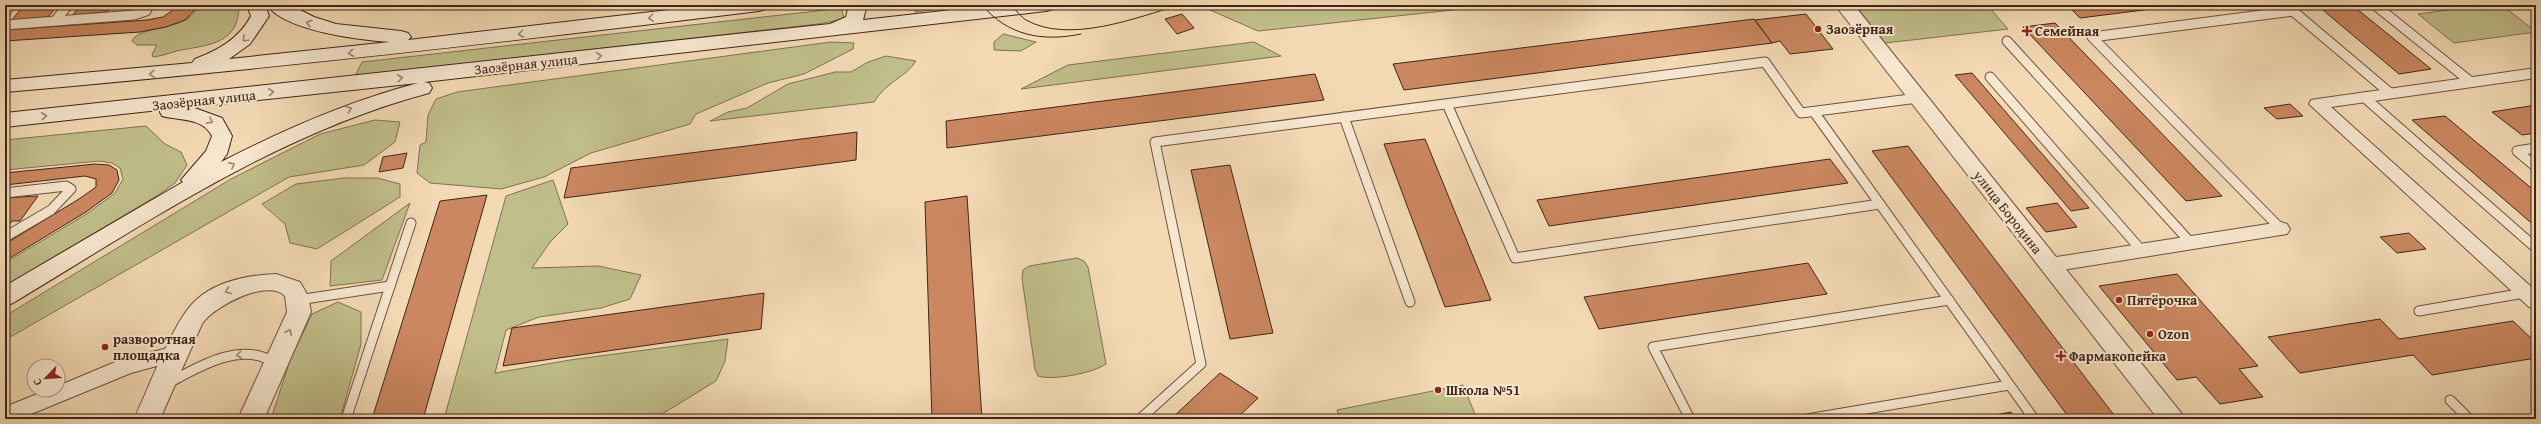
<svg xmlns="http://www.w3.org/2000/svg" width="2541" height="424" viewBox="0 0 2541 424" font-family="'Gentium Book Plus',serif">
	<rect width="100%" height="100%" fill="#f3dab5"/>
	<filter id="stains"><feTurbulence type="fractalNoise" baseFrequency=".005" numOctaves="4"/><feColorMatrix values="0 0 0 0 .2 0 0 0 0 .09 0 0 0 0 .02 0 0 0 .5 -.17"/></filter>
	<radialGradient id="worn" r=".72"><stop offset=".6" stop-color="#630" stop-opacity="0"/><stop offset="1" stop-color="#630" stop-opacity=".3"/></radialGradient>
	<g fill="#c0be8a" stroke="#807251">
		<path d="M199,5H239C239,40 216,44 187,49C175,50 165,56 153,57L152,54L157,45H137L132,41C136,29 172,28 185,20C190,18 195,12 199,8Z"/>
		<path d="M919,5H969L915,12V8Z"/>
		<path d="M1208,5H1499L1258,31L1210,10Z"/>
		<path d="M1855,5H1987L2008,29L1885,43Z"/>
		<path d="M2485,5H2502L2536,32L2454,43L2418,14Z"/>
		<path d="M834,9L842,10L844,19L818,24L355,76L362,62Z"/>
		<path d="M1003,34L1036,42L1021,51L994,50V42Z"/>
		<path d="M831,42L854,43L853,49L804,74L768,83L696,114L690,124L591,153L544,177L501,189L430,183L417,173L420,145L426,142L428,115L436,99L457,92Z"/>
		<path d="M1254,42L1281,56L1021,89L1068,65Z"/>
		<path d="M886,56L916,61C905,78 887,81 874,102L710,121L728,112L747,108L788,84L835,72H851L868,62Z"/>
		<path d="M375,120L400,122L395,142L364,165L289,177L5,340V316L231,179L320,134Z"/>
		<path d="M146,126L165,144L181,152L187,165L175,183L160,194L5,286V263L88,213L115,193L123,179L120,168L112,163L99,161L5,170V140Z"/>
		<path d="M344,178H377L400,184V197L317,249L290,243L285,224L262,204L296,184Z"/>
		<path d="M553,180L568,224L551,241L532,268L598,266L641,275L630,299L601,308L539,317L506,330L495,373L570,360L728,339L725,361L716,381L662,414L630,419H444L506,196Z"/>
		<path d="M410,203L382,280L330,286L331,261Z"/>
		<path d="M1077,258L1084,261L1088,267L1106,364C1093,373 1053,381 1038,376L1035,369L1022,278L1023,270L1029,266Z"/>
		<path d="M338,302L361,312V344L340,419H271L290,360L312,314Z"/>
		<path d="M1463,385L1477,419H1340L1337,410Z"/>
	</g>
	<g fill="#cb8760" stroke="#402518">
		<path d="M24,5H58L48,17L12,20Z"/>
		<path d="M80,5H113L107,12L73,15Z"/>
		<path d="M171,5H197V8L185,20L166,27L140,32L5,41V30L147,20L163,17L173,10Z"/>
		<path d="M2067,5H2183L2080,18Z"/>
		<path d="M2317,5H2352L2431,69L2399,74Z"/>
		<path d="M1182,14L1194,28L1177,34L1165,19Z"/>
		<path d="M1806,14L1833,49L1790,54L1780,41L1772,43L1755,20Z"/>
		<path d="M1754,19L1772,43L1404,90L1393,64Z"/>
		<path d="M2055,23L2198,171L2222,196L2186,201L2023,27Z"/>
		<path d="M1972,73L2089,208L2071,211L1955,75Z"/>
		<path d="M1315,74L1324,100L947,148L946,121Z"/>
		<path d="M2290,104L2303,116L2277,119L2264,108Z"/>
		<path d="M2536,105V133L2522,135L2492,112Z"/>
		<path d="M2445,116L2536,192V227L2412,120Z"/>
		<path d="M857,132L856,160L564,198L571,168Z"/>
		<path d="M1425,139L1491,300L1445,307L1384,144Z"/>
		<path d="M1908,146L2117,419H2070L1872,151Z"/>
		<path d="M407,153L403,168L379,172L383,157Z"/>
		<path d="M1830,159L1848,183L1549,226L1537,200Z"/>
		<path d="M95,164L109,165L117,170L119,180L112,193L86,212L5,261V244L79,199L96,187V179L85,176L5,185V173Z"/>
		<path d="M1230,165L1273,333L1230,339L1191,170Z"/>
		<path d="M487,195L423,419H372L440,201Z"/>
		<path d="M38,196L20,221H12L5,231V198Z"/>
		<path d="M967,196L982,419H932L925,202Z"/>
		<path d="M2057,203L2077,227L2046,232L2026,208Z"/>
		<path d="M2409,233L2426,249L2397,253L2380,237Z"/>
		<path d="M1808,263L1827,294L1599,329L1584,297Z"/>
		<path d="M2177,274L2258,366L2239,369L2263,397L2220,404L2196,377L2177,380L2099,286Z"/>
		<path d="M764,293L761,329L503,366L512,328Z"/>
		<path d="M2380,319L2399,339L2513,321L2536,343V358L2432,375L2413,355L2300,373L2268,337Z"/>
		<path d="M1220,373L1258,398L1236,419H1171Z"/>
		<path d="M2011,412L2015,419H1971L1979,418Z"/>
	</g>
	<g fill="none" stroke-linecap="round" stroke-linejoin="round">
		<g stroke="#6d523f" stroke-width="11">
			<g id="service">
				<path d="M2375,5L2471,82"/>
				<path d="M5,12L11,5"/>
				<path d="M55,21L68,5"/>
				<path d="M5,25L134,15L146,11L149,5"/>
				<path d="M2007,41L2191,243"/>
				<path d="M1990,77L2142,251"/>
				<path d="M2364,97L2536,248"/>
				<path d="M1447,104L1515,258L1880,204"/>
				<path d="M1814,112L2034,419"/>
				<path d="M1344,117L1410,302"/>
				<path d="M2536,148L2517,151L2536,167"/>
				<path d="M5,193L66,186L71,189L51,210L5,237"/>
				<path d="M2281,229L2092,37L2293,11L2390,93"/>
				<path d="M298,300L390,286"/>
				<path d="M2419,311L2536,291"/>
				<path d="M167,384C198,367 241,340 275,363"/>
				<path d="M2450,400L2469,419"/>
				<path d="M346,419L411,223"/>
				<path d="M1140,419L1201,364L1155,142L1765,62L1801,113L1918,98"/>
				<path d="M1690,419L1653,347L1949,300"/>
				<path d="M1807,419L2009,385"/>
			</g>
		</g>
		<g stroke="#6d523f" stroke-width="2">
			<g id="minor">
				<path d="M2536,68V78L2331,107L2536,291V309L2529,307L2309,104L2311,100L2317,99Z"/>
				<path d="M2281,222L2287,224L2290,229L2287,234L2050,272L2043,270L2041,265L2043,260L2050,258Z"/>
				<path d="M176,346L183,349L186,354L183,359L131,373L19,419H5V407L47,390H58V386L120,360Z"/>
			</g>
		</g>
		<g stroke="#6d523f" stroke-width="2">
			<g id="tertiary">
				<path d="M1835,5H1854L2186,419H2158Z"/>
				<path d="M276,274L300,282L308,296L311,312L264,419H238L287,312L285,296C268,278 214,306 202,324L160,419H134C148,390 174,319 196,300C217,281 248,275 276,274Z"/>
			</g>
		</g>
		<g stroke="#402518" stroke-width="2">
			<g id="secondary">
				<path d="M247,5H265L269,16L250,44L229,59L390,42C360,40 285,31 267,5H290L314,17L336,24L401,31L408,33L411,37L408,40L712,5H768L766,9L759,11C508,42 257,70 5,92V80L192,63L195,59C218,50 239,39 251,16Z"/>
				<path d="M849,5H867L863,20L996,5H1055L1053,9L1046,11L424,82L429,83L432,88L429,93C278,133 146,223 13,303L5,306V286L183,182L181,180L206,151L212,136C202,117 180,121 162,116L159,110L5,127V113L830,24L846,17ZM418,83C349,101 285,129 221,162L227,154L232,136L222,118L192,107Z"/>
			</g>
		</g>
		<use href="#service" stroke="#f7e7cf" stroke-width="9"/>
		<use href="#minor" fill="#f7e7cf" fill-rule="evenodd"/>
		<use href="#tertiary" fill="#f7e7cf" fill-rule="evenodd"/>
		<use href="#secondary" fill="#f7e7cf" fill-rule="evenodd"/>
		<g stroke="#402518" stroke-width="1">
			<path d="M982,5C1008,36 1043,42 1081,34"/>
			<path d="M1011,5C1016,10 1021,17 1026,20C1069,44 1136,18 1179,5"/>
		</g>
	</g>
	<defs><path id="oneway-chevron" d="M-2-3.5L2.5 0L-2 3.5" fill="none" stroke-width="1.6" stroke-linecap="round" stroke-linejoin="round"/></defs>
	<g stroke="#9c8674">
		<use href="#oneway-chevron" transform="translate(651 18) rotate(173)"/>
		<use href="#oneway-chevron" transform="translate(309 23) rotate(-163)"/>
		<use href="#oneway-chevron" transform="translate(521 34) rotate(173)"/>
		<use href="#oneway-chevron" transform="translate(245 39) rotate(137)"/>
		<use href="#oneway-chevron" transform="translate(351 53) rotate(174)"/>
		<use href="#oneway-chevron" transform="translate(599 56) rotate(-7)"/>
		<use href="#oneway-chevron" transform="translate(152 74) rotate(175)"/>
		<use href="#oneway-chevron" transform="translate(400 78) rotate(-6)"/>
		<use href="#oneway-chevron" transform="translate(271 92) rotate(-6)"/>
		<use href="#oneway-chevron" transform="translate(349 109) rotate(-20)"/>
		<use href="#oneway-chevron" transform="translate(44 116) rotate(-6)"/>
		<use href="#oneway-chevron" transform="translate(210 121) rotate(28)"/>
		<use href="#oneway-chevron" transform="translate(232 165) rotate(-28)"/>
		<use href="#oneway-chevron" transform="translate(228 291) rotate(158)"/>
		<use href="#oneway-chevron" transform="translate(289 332) rotate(-65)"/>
		<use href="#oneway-chevron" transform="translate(239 355) rotate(174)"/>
	</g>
	<g fill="#8f2418" stroke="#f7e7cf" stroke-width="1.5">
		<circle cx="1818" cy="29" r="4"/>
		<path d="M2025 25h4v4h4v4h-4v4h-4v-4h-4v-4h4z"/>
		<circle cx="2119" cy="300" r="4"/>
		<circle cx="2150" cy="334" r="4"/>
		<circle cx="105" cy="347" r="4"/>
		<path d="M2059 350h4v4h4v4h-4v4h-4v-4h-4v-4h4z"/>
		<circle cx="1438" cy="390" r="4"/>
	</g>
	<g text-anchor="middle" stroke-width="4" stroke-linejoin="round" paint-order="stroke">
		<g font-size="14" font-weight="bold" fill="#402518" stroke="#f7e7cf" text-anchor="start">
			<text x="1826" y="34">Заозёрная</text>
			<text x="2035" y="36">Семейная</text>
			<text x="2127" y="305">Пятёрочка</text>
			<text x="2158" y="339">Ozon</text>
			<text x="113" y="344">разворотная<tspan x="113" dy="16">площадка</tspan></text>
			<text x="2069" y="361">Фармакопейка</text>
			<text x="1446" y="395">Школа №51</text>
		</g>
		<g font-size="14" fill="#402518" stroke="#f7e7cf">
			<text transform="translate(526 64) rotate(-6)" y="5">Заозёрная улица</text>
			<text transform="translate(204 100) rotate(-6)" y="5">Заозёрная улица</text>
			<text transform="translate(2008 212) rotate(52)" y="5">улица Бородина</text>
		</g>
	</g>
	<rect width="2541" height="424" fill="none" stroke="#f3dab5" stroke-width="20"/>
	<rect x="6" y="6" width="2529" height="412" fill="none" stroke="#402518" stroke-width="2"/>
	<rect x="10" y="10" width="2521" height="404" fill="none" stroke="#402518"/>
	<g transform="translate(46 378) rotate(245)"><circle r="19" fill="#f7e7cf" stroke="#ae9986"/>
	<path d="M0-3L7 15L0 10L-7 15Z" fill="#8f2418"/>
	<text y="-6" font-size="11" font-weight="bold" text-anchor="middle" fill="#402518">С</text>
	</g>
	<rect width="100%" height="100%" filter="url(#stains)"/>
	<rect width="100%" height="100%" fill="url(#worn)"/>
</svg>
